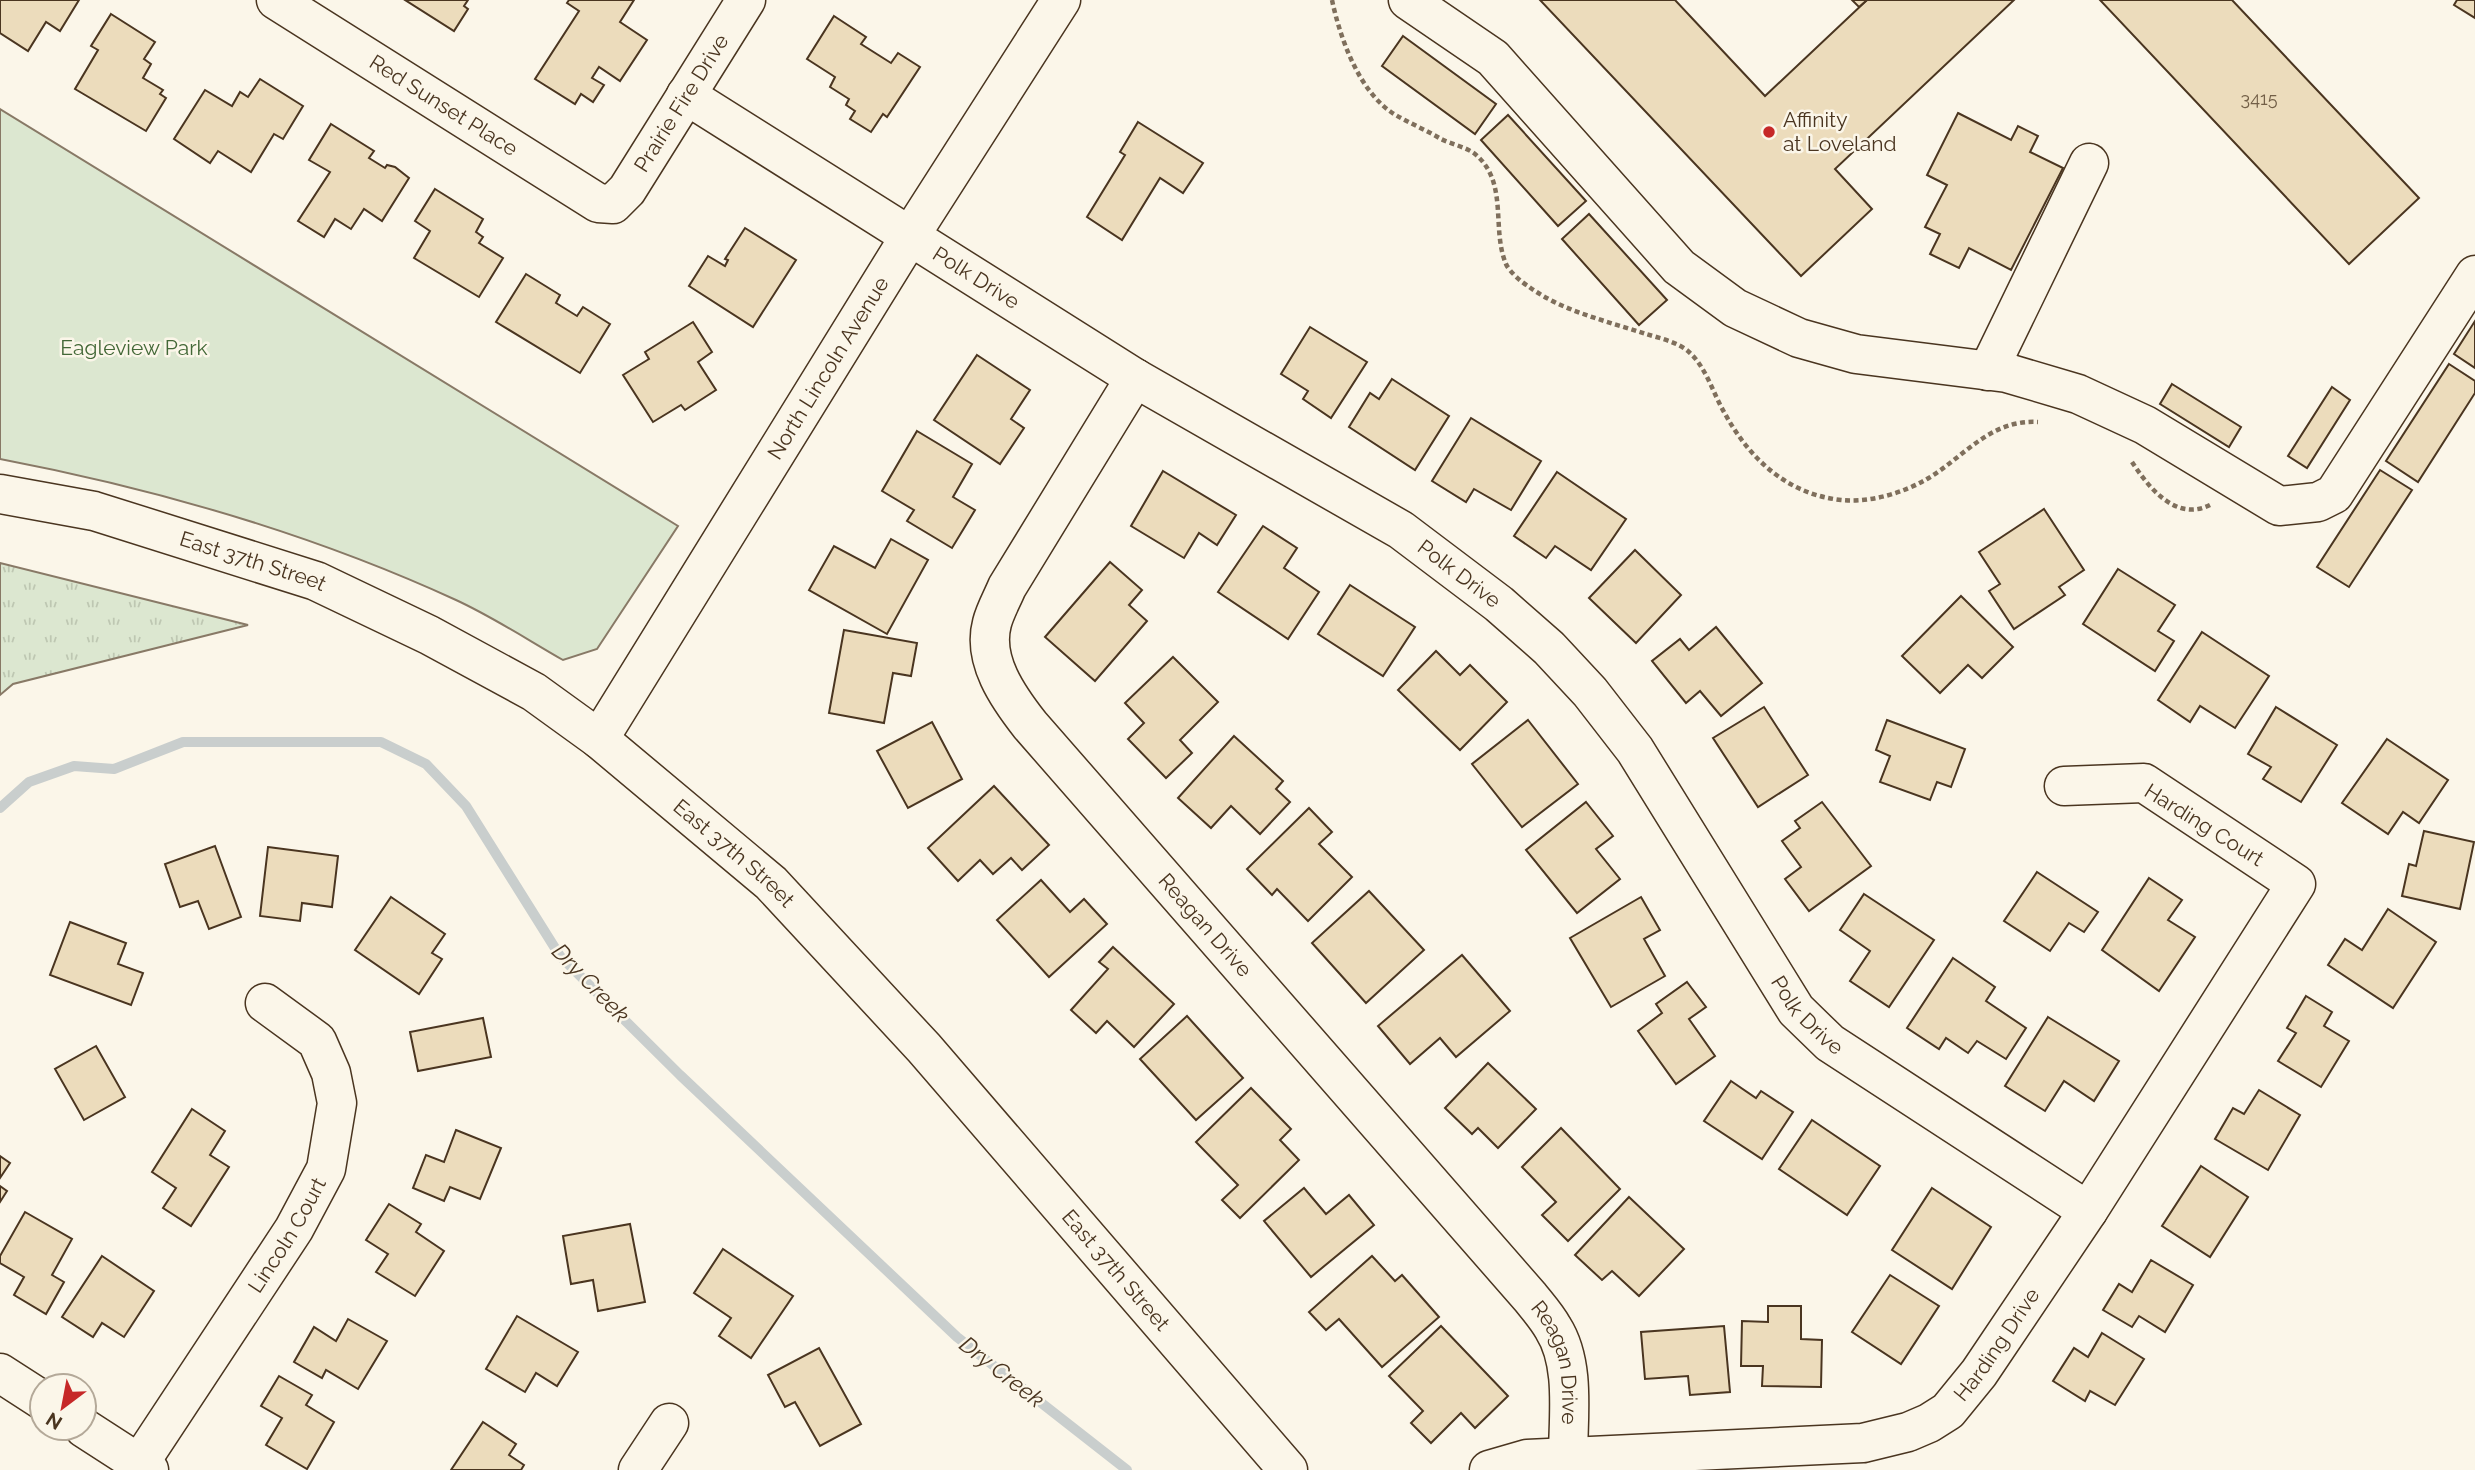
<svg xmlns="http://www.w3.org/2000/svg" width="2475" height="1470" viewBox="0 0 2475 1470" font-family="Raleway,sans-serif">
	<defs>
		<pattern id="grass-tufts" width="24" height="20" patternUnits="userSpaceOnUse" patternTransform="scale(1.75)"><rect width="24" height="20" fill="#dce7d0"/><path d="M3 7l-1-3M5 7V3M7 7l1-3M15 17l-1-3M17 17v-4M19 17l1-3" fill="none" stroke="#bec7b2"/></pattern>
	</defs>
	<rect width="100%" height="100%" fill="#fbf6e9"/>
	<path fill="url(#grass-tufts)" stroke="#887966" stroke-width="2" d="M0,563L248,625L13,684L0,695Z"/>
	<path fill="#dce7d0" stroke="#887966" stroke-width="2" d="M0,109L678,526L597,649L563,660C528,640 493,617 456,600C310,533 157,489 0,459Z"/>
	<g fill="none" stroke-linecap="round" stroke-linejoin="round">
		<path stroke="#c9cecd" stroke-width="10" d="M0,808L29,782L74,766L114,769L183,742H381L426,764L466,806L560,956L680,1075L957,1337L1127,1470"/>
	</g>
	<g fill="#ecdcbc" stroke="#4a3520" stroke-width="2">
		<path d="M0,0H79L60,31L46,22L28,51L0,33Z"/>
		<path d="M405,0H468L464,6L468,9L454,31Z"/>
		<path d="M569,0H634L620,22L647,40L620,81L599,67L592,78L604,85L593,102L581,94L575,104L535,79L579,11L567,3Z"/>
		<path d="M1540,0H1675L1765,96L1867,0H2014L1835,169L1872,209L1801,276Z"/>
		<path d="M1852,0H1867L1859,7Z"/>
		<path d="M2100,0H2232L2419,198L2349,264Z"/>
		<path d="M2457,0H2475V18L2454,5Z"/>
		<path d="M111,14L155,42L144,59L151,64L143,78L163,90L160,94L166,98L146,131L75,89L98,50L91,46Z"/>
		<path d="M834,16L866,37L861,44L891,63L898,53L920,67L887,117L883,114L871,132L850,119L855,111L846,105L849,99L830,87L835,77L807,59Z"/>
		<path d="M1403,36L1496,104L1475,134L1382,66Z"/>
		<path d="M260,79L303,106L283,139L274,134L251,172L218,151L210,163L174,139L205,90L232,106L240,92L248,97Z"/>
		<path d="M1958,113L2011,140L2018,126L2038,136L2030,152L2063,168L2011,270L1969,248L1959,268L1930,254L1940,234L1925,227L1947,185L1927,175Z"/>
		<path d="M1508,115L1586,201L1558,226L1481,140Z"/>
		<path d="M1138,122L1203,163L1183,193L1160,178L1122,240L1087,217L1125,155L1120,152Z"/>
		<path d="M331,124L374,151L369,158L385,168L387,165L395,167L409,178L382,221L364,209L351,229L335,219L324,237L298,221L330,172L309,160Z"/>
		<path d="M435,189L483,219L476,232L483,237L479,243L503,258L479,297L414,258L430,231L415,221Z"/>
		<path d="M1589,214L1667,300L1639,325L1562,239Z"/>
		<path d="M745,228L796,260L753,327L689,286L708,256L725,266L728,260L725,259Z"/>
		<path d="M526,274L560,295L556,303L577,316L583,307L610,324L580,373L496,322Z"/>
		<path d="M2475,321V368L2454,354Z"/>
		<path d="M693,322L712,352L698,362L716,390L685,410L681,405L653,422L623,375L649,359L645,352Z"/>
		<path d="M1310,327L1367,362L1331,418L1303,399L1308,391L1281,374Z"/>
		<path d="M977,355L1030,390L1011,419L1024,428L1000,464L934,420Z"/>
		<path d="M2449,364L2475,381V393L2418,482L2386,461Z"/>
		<path d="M1392,379L1449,416L1415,470L1349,427L1370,393L1379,399Z"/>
		<path d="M2172,384L2241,427L2229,447L2160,404Z"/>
		<path d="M2332,387L2350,400L2307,468L2288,456Z"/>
		<path d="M1471,418L1541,461L1511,510L1474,489L1466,502L1432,481Z"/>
		<path d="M917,431L972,464L953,497L975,510L952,548L907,521L914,510L882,491Z"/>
		<path d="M2380,470L2412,490L2349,587L2317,567Z"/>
		<path d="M1163,471L1236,515L1217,545L1199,533L1184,558L1131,526Z"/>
		<path d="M1557,472L1626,519L1591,570L1555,546L1546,558L1514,536Z"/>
		<path d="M2044,509L2084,570L2059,587L2065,595L2014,629L1989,591L2000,584L1979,552Z"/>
		<path d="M1263,526L1297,548L1284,568L1319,592L1288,639L1218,592Z"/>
		<path d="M891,539L928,560L887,634L809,590L834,546L875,568Z"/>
		<path d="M1635,550L1681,595L1636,643L1589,598Z"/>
		<path d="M1110,562L1142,590L1129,605L1147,621L1095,681L1045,637Z"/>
		<path d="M2118,569L2175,605L2158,631L2174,641L2155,671L2083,624Z"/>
		<path d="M1350,585L1415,627L1383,676L1318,634Z"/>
		<path d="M1961,596L2013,647L1982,678L1968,665L1940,693L1902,656Z"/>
		<path d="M1716,627L1762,683L1721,716L1700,691L1686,703L1652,661L1680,639L1689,650Z"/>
		<path d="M844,630L917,643L911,676L893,673L884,723L829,713Z"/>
		<path d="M2202,632L2269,676L2235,728L2200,706L2190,722L2158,700Z"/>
		<path d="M1436,651L1460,675L1470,665L1507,702L1460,750L1398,690Z"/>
		<path d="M1173,657L1218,702L1180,740L1192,753L1166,778L1128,739L1144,723L1125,703Z"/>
		<path d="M1764,707L1808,775L1758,807L1713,738Z"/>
		<path d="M2276,707L2337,745L2301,802L2263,779L2271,767L2248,754Z"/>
		<path d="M1528,720L1578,784L1522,827L1472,764Z"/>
		<path d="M1887,720L1965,749L1951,787L1937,782L1930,800L1880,782L1890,756L1876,750Z"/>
		<path d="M932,722L962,779L908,808L877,751Z"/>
		<path d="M1234,736L1283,781L1276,789L1290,802L1260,834L1231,806L1211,828L1178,798Z"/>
		<path d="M2387,739L2448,780L2419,823L2403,812L2388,834L2342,803Z"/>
		<path d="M994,786L1049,845L1022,870L1011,858L993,874L980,860L958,881L928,848Z"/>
		<path d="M1586,802L1613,836L1596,849L1620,879L1577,913L1526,850Z"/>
		<path d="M1822,802L1871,866L1809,911L1785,879L1801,867L1782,841L1800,828L1795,821Z"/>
		<path d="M1309,808L1332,832L1319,844L1352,877L1308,921L1277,889L1272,895L1247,869Z"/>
		<path d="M2424,831L2474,842L2460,909L2402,896L2409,864L2416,866Z"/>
		<path d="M215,846L241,917L209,929L198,901L180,907L165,864Z"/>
		<path d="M268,847L338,856L332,907L302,903L300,921L260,916Z"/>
		<path d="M2037,872L2098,912L2084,932L2069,923L2050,951L2004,921Z"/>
		<path d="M2149,878L2182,900L2168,920L2195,937L2159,991L2102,950Z"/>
		<path d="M1041,880L1070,912L1084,899L1107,924L1049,977L997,920Z"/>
		<path d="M1369,891L1424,950L1366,1003L1312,943Z"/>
		<path d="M1864,894L1934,940L1889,1007L1850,981L1870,951L1840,930Z"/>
		<path d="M391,897L445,934L432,953L442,959L419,994L355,950Z"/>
		<path d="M1641,897L1660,930L1644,939L1665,976L1611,1007L1570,938Z"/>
		<path d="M2388,909L2436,942L2393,1008L2328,965L2345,939L2362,950Z"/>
		<path d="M70,922L126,943L118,964L143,973L131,1005L50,975Z"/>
		<path d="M1113,947L1174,1004L1134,1047L1107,1021L1096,1033L1071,1010L1108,969L1099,962Z"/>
		<path d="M1462,955L1510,1011L1456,1057L1440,1038L1410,1064L1378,1026Z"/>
		<path d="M1953,958L1995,987L1986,1001L2026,1028L2006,1059L1977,1041L1968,1053L1946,1038L1939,1049L1907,1028Z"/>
		<path d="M1687,982L1706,1007L1689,1019L1715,1056L1676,1084L1638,1031L1662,1013L1656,1004Z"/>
		<path d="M2306,996L2332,1012L2324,1026L2349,1041L2321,1087L2278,1061L2296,1033L2287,1028Z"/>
		<path d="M1187,1016L1243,1078L1196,1120L1140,1059Z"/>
		<path d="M2048,1017L2119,1061L2094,1101L2064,1081L2045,1111L2005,1086Z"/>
		<path d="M483,1018L491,1057L418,1071L410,1032Z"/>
		<path d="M96,1046L125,1097L84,1120L55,1069Z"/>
		<path d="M1488,1063L1536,1109L1498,1148L1478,1128L1472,1134L1445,1108Z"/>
		<path d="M1731,1081L1756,1098L1761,1091L1793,1112L1762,1159L1704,1121Z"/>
		<path d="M1251,1088L1291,1129L1280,1140L1299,1160L1240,1218L1222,1200L1238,1185L1196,1142Z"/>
		<path d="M2259,1090L2300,1115L2268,1170L2215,1139L2233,1108L2244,1114Z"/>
		<path d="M192,1109L225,1131L210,1155L229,1167L191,1226L163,1208L176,1188L152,1172Z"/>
		<path d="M1812,1120L1880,1166L1847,1215L1779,1169Z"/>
		<path d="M1561,1128L1620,1189L1568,1241L1542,1215L1556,1202L1522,1167Z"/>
		<path d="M456,1130L501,1148L480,1199L450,1187L444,1201L413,1188L426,1155L444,1162Z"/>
		<path d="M0,1156L10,1163L0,1178Z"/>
		<path d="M2201,1166L2248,1197L2210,1257L2162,1226Z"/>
		<path d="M0,1186L7,1191L0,1202Z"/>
		<path d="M1304,1188L1326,1214L1349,1195L1374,1225L1311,1277L1264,1221Z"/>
		<path d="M1932,1188L1991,1227L1952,1289L1892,1250Z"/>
		<path d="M1629,1197L1684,1249L1639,1296L1612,1271L1602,1280L1575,1255Z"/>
		<path d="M389,1204L421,1224L416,1232L444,1251L415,1296L376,1272L388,1254L366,1240Z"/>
		<path d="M25,1212L72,1239L52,1275L64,1282L46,1314L14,1295L24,1277L0,1263V1256Z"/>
		<path d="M630,1224L645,1302L598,1311L593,1280L571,1284L563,1236Z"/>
		<path d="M723,1249L793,1296L751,1358L719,1336L731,1318L694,1293Z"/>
		<path d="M102,1256L154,1291L124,1337L102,1323L93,1337L62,1317Z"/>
		<path d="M1372,1256L1395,1281L1402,1275L1439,1317L1382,1367L1339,1319L1326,1330L1309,1312Z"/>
		<path d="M2151,1260L2193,1285L2165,1332L2139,1316L2132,1327L2103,1310L2119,1284L2132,1292Z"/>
		<path d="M1890,1275L1939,1306L1901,1364L1852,1332Z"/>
		<path d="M1768,1306H1801V1339L1822,1340L1821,1387L1762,1386L1763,1366H1741L1742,1321L1768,1322Z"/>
		<path d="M517,1316L578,1352L557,1386L536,1373L525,1392L486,1369Z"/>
		<path d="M348,1319L387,1341L358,1389L326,1370L322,1378L294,1362L314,1327L336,1341Z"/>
		<path d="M1441,1326L1508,1396L1475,1428L1461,1413L1431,1443L1411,1423L1423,1411L1389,1376Z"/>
		<path d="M1724,1326L1730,1392L1690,1395L1688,1376L1645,1379L1641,1332Z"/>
		<path d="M2102,1333L2144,1359L2115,1405L2090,1391L2085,1401L2053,1381L2074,1348L2088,1357Z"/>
		<path d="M819,1348L861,1424L820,1446L795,1402L785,1407L768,1375Z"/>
		<path d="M279,1376L312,1395L306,1405L334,1422L307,1469L266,1445L282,1418L261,1406Z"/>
		<path d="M483,1422L516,1444L509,1455L524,1465L521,1470H451Z"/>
	</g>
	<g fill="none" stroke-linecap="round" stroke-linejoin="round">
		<g stroke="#4a3520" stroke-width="41">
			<g id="minor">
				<path id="s1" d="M276,0L598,203L613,204L627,190L746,0"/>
				<path d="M1408,0L1493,58L1679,267L1735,308L1799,338L1856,354L2007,373L2078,394L2145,425L2279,506L2318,502L2334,494L2475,275"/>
				<path id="s2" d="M686,95L1135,378L1401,530L1499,604L1549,648L1590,692L1635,750L1796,1010L1830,1043L2088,1211"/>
				<path d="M1988,371L2089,163"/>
				<path id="s3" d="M1135,378L1007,587C1002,599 995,611 992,623C982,660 1008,697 1030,725L1530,1297C1538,1307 1547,1317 1553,1328C1576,1364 1568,1417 1568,1458"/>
				<path id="s4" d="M599,739L910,236L1061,0"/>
				<path d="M0,1373L42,1400"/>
				<path d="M84,1428L149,1470"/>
				<path id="s5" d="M135,1470L294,1229L326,1169L337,1103L331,1073L317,1041L265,1003"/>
				<path d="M638,1470L669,1423"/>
				<path id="s6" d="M1489,1470L1527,1459L1863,1443L1908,1432L1929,1423L1948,1411L1979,1373L2088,1211L2296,884L2144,783L2064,786"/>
			</g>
		</g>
		<g stroke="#4a3520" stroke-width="41">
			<g id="major">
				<path id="s7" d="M0,494L94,511L316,581L429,635L534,692L599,739L771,883L924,1048L1288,1470"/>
			</g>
		</g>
		<g stroke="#7f6f5c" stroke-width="4.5" stroke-dasharray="5 3.5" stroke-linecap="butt">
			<path d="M1332,0C1340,38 1359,92 1394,114C1409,123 1426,130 1441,139C1451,144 1466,147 1475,154C1509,182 1491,229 1506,264C1509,271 1521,282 1528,286C1561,311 1607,321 1646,334C1659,338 1678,342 1689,352C1706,367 1713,393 1724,412C1749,458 1786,494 1841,500C1870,503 1903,493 1927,479C1963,458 1990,419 2038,422"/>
			<path d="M2132,462C2149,488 2176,522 2210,505"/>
		</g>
		<use href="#minor" stroke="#fbf6e9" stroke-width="38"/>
		<use href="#major" stroke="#fbf6e9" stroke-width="38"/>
	</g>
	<circle fill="#c62828" stroke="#fbf6e9" stroke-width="2.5" cx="1769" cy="132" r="7"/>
	<g text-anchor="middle" stroke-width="5" stroke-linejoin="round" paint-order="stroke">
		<g font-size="18" fill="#725f47">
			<text x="2259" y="105">3415</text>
		</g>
		<g font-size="21" fill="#4a3520" stroke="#fbf6e9">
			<text dy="7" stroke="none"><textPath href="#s1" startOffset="518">Prairie Fire Drive</textPath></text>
			<text dy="7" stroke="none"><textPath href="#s1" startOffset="198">Red Sunset Place</textPath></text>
			<text dy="7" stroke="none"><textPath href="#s2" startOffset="343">Polk Drive</textPath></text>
			<text dy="7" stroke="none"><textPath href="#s4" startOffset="436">North Lincoln Avenue</textPath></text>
			<text dy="7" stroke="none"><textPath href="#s7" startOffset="262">East 37th Street</textPath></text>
			<text dy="7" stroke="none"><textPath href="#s2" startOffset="910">Polk Drive</textPath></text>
			<text transform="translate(2204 825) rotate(32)" y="7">Harding Court</text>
			<text dy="7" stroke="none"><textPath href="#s7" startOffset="830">East 37th Street</textPath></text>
			<text dy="7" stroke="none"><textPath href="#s3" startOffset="663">Reagan Drive</textPath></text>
			<text dy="7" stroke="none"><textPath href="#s2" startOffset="1477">Polk Drive</textPath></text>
			<text dy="7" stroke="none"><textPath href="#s5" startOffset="280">Lincoln Court</textPath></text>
			<text dy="7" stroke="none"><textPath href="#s7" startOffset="1396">East 37th Street</textPath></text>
			<text dy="7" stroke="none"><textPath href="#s6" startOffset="550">Harding Drive</textPath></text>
			<text dy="7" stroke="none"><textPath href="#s3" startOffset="1230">Reagan Drive</textPath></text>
		</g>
		<g font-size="21" fill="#4a3520" stroke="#fbf6e9" text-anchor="start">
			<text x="1783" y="127">Affinity<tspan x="1783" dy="24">at Loveland</tspan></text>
		</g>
		<g font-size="21" fill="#436837" stroke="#fbf6e9">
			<text x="134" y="355">Eagleview Park</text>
		</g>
		<g font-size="23" font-style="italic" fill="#4a3520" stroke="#fbf6e9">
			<text transform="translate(591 983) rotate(46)" y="8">Dry Creek</text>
			<text transform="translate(1002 1372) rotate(38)" y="8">Dry Creek</text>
		</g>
	</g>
	<g transform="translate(63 1407) rotate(212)"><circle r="33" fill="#fbf6e9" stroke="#b4a999" stroke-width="2"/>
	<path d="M0-5L12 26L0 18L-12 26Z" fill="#c62828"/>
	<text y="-10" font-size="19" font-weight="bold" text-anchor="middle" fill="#4a3520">N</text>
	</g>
</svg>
